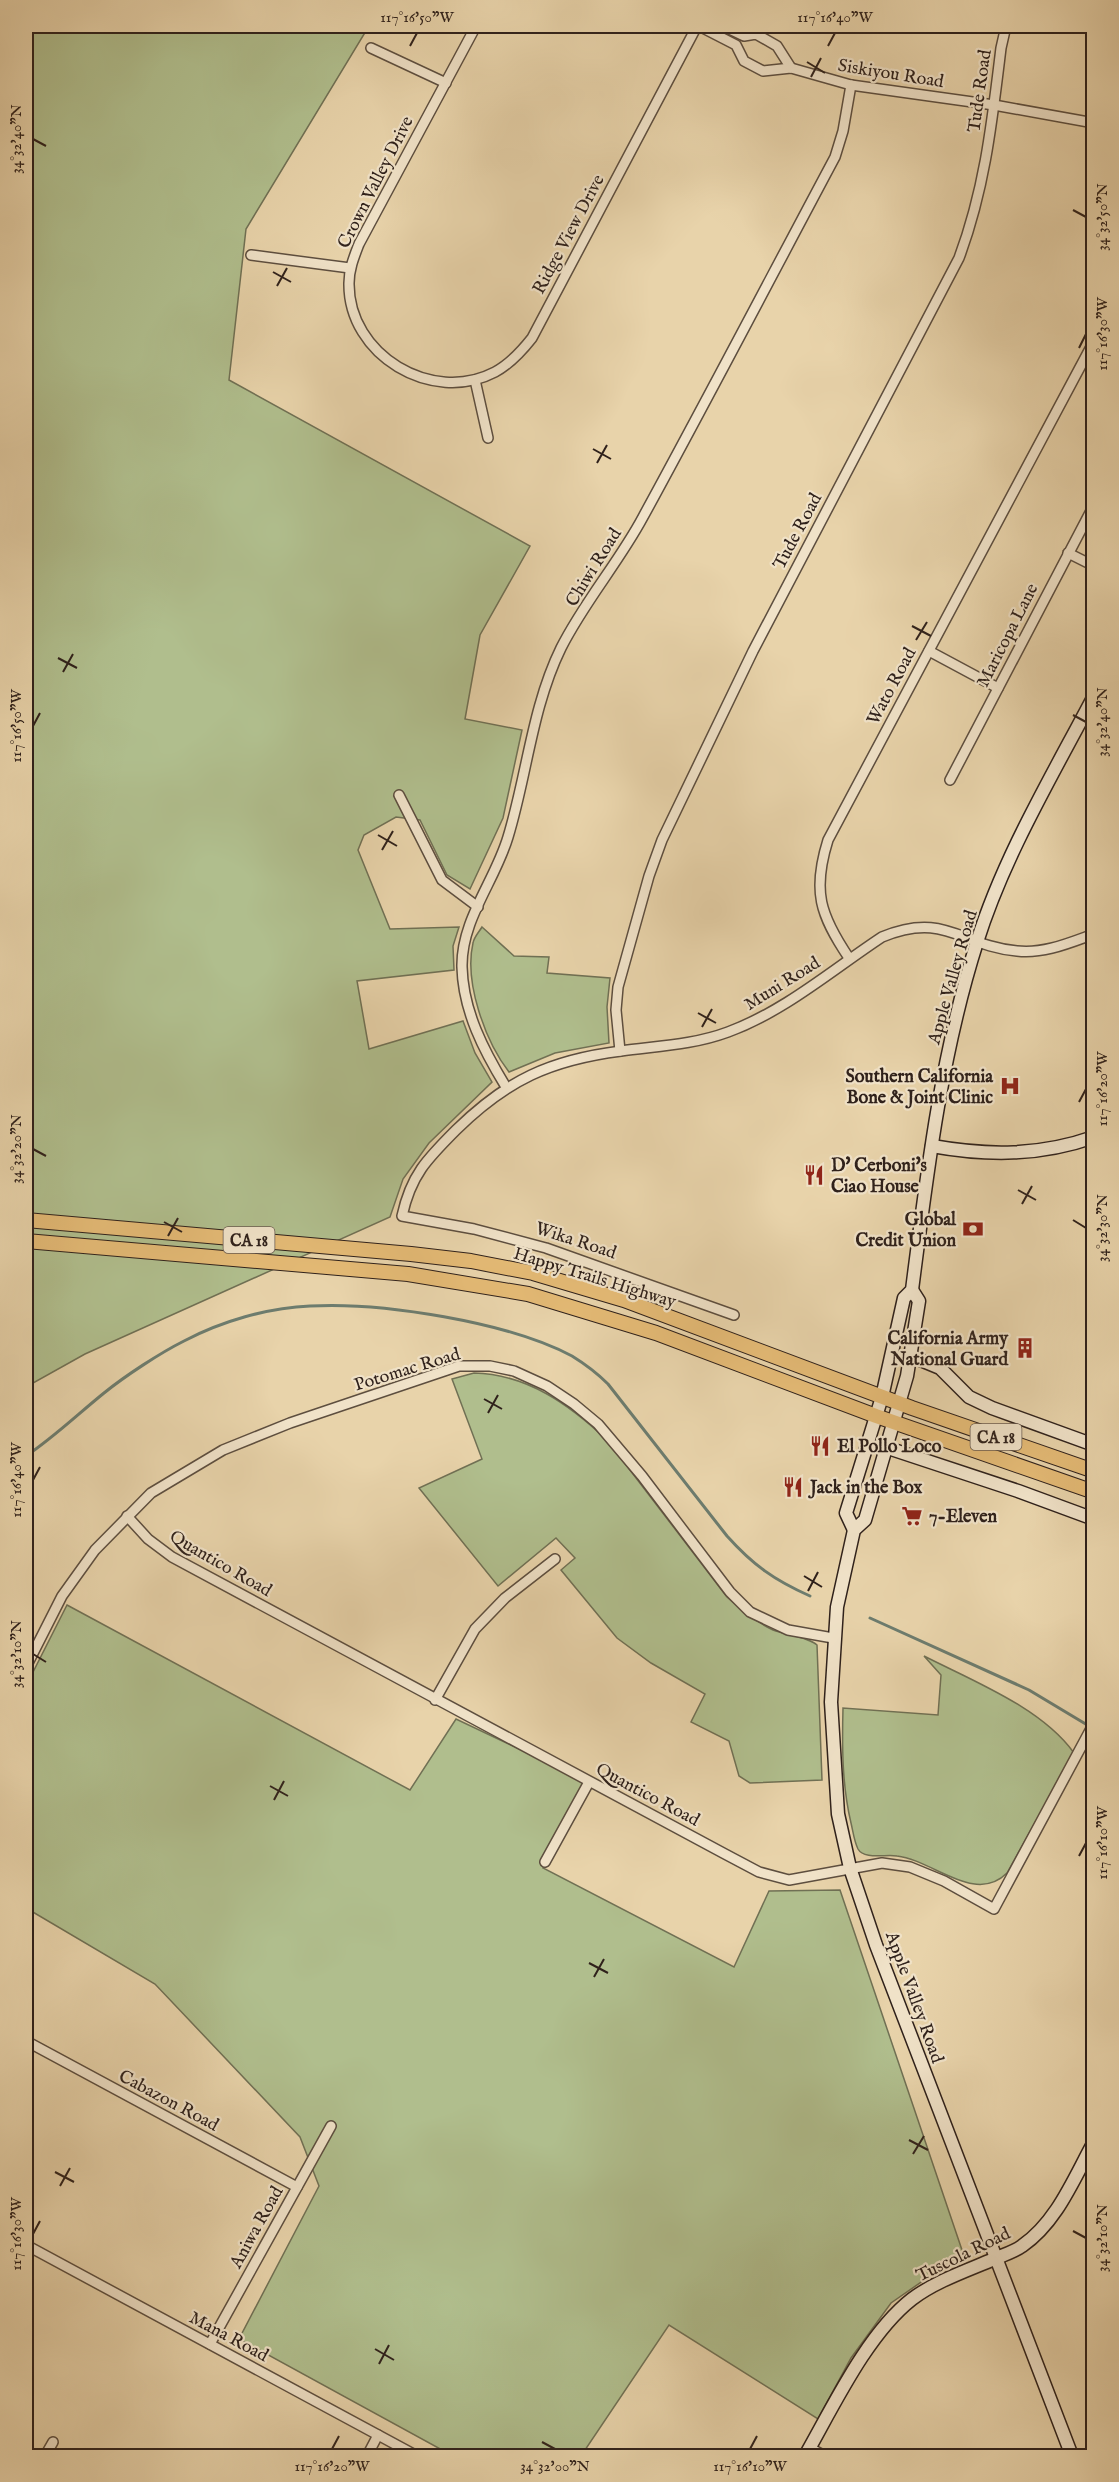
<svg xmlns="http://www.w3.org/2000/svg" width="1119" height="2482" viewBox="0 0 1119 2482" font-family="'IM FELL English',serif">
	<rect width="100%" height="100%" fill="#e8d3aa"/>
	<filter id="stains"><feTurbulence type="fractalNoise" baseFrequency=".00333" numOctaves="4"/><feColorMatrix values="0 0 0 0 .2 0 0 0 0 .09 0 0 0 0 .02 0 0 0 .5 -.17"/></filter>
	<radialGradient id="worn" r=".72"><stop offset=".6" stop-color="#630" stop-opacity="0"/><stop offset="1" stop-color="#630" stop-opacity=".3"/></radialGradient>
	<g fill="#b0be8d" stroke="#707054" stroke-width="1.5">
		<path d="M26,26H369L246,229L229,380L530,546L480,635L465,719L522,730L503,818L470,889L447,875L420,820L396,817L364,835L358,850L390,929L459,927L453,946L454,970L357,981L369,1049L463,1021L475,1053L492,1082L429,1143L403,1179L390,1217L85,1354L26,1387Z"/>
		<path d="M482,927L514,956L549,957L547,973L610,978L607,1007L609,1043L555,1053L509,1072C485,1041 464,982 473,943C474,937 479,932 482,927Z"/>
		<path d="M474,1373C527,1374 570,1405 607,1440L727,1597C742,1610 756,1622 773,1630C786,1635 809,1637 817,1645L822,1780L750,1783L739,1776L729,1741L691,1722L705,1694L651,1663L617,1638L561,1570L575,1558L556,1538L498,1586L419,1488L482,1459L452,1379Z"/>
		<path d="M67,1605L410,1790L456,1719L589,1782L543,1868L734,1967L769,1891L840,1890L963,2253L891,2303L851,2358L818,2419L669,2325L581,2456H453L239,2339L319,2186L300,2137L155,1984L26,1908V1686Z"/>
		<path d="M924,1656C973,1681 1042,1708 1074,1753L1007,1873C975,1905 933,1860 897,1856C886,1854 864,1860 858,1849C854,1841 853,1831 851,1823C842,1785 842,1747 843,1708L938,1715L941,1675Z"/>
	</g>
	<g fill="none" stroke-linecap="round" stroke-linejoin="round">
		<g stroke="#6d7c6e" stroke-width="3">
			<path d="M26,1456C53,1438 78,1414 104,1393C125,1376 160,1353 184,1341C222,1321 267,1308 310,1306C382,1302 508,1322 572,1356C585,1364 597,1373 608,1384L727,1536C753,1565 774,1580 810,1596"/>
			<path d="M870,1618L1029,1690L1089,1726"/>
		</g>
		<g stroke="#5d4e3f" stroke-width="12">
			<g id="street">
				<path d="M476,26L359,244C354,257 349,269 349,283C348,355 432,405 495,372C510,364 521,352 532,338L697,26"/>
				<path d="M699,26L736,45L744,61L763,71L791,68L851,85L994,105L1094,123"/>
				<path d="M723,26L744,36L756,34L777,46L791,68"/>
				<path d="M371,48L446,83"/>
				<path d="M251,255L350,268"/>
				<path d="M475,380L488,438"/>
				<path d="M1068,553L1094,566"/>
				<path d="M929,651L998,688"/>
				<path d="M950,780L1094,505"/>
				<path d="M399,795L442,880L478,907"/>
				<path d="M849,958C820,915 812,891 828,840L1094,341"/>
				<path d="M620,1051L616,1010L618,987L649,876L662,840L753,651L959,258C985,188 992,122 1001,48L1006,26"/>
				<path d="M506,1087C484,1051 463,1011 462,967C461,920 495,881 508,837C527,775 532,707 561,648C584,602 619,562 643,517C708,398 771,277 835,157L843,131L851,85"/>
				<path d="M734,1315L546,1248L474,1229L402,1216C411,1175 427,1159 456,1130C507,1080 550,1060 621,1051C657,1046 693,1045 728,1032C785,1011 832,970 882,937C945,911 961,946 1017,951C1044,954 1069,943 1094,934"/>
				<path d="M127,1516L148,1539L172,1557L725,1854L759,1872L789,1880L882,1863L910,1867L944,1881L994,1909L1094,1723"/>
				<path d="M26,1667L62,1596L95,1550L151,1493L223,1450L290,1423L459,1366H490L514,1371L547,1386L574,1404L598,1424L642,1476L730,1592L750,1612L788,1630L833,1638"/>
				<path d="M435,1700L475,1629L505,1598L555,1559"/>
				<path d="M545,1862L589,1782"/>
				<path d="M26,2041L297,2187"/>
				<path d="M26,2245L417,2456"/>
				<path d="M210,2344L331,2126"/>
				<path d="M810,2448L825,2456"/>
				<path d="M45,2456L53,2442"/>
				<path d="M367,2456L378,2435"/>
			</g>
		</g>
		<g stroke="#2f211b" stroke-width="15">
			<g id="secondary">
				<path d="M932,1146C988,1156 1040,1156 1094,1137"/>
				<path d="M912,1290L919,1301L907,1376L865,1520L854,1530L837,1607L831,1702L838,1814L850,1868L876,1945L1072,2456"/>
				<path d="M911,1356L940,1368L969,1397L992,1408L1094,1445"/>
				<path d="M885,1447L1018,1491L1094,1519"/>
				<path d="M854,1530L846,1513L882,1397L904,1298L912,1290C927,1173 941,1055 977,942C1004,856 1052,776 1094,696"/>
				<path d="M805,2456C833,2407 867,2334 912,2299C936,2281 966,2271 994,2259C1003,2255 1014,2252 1022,2246C1057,2222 1074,2178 1094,2142"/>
			</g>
		</g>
		<g stroke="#2f211b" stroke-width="16">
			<g id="primary">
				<path d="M26,1220L411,1254L471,1261L533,1273L624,1300L912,1408L1094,1471"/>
				<path d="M26,1241L408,1274L528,1294L656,1333L876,1416L1094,1492"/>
			</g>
		</g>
		<use href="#street" stroke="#f0e2c8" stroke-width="9"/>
		<use href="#secondary" stroke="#f0e2c8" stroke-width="12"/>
		<use href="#primary" stroke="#e4ba75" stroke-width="14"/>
	</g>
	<path fill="none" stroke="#2f211b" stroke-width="2" d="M410,46L417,33M828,46L835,33M807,62L825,73M811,77L821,58M33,139L46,146M1073,210L1086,217M273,272L291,282M277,286L287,268M1079,348L1086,334M593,449L611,459M597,463L607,445M912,626L931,636M916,640L927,622M58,658L77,668M63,672L73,654M1073,715L1086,722M33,726L40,713M378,835L397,846M382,850L393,831M698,1013L716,1023M702,1027L712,1009M1079,1102L1086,1089M33,1149L46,1156M1018,1190L1036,1200M1022,1204L1032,1186M1073,1220L1086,1228M164,1222L182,1232M168,1236L178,1218M484,1399L502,1409M488,1413L498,1395M33,1480L40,1467M804,1576L822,1587M808,1591L818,1572M33,1654L46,1662M270,1786L288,1796M274,1800L284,1781M1079,1856L1086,1843M589,1963L608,1973M594,1977L604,1959M909,2140L928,2150M913,2154L924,2136M55,2172L74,2182M60,2186L70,2168M1073,2231L1086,2238M33,2234L40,2221M375,2349L394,2360M379,2364L389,2345M542,2442L555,2449M332,2449L339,2436M750,2449L757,2436"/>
	<defs>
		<g id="hospital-bare" transform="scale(1.62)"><path d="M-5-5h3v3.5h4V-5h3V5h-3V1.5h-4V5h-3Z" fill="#8f2418" stroke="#f0e2c8" stroke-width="2.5" paint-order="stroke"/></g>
		<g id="restaurant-bare" transform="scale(1.62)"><path d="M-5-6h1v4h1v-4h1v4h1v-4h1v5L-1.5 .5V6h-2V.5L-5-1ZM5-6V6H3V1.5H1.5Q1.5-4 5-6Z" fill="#8f2418" stroke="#f0e2c8" stroke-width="2.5" paint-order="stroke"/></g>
		<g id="bank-bare" transform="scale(1.62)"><path d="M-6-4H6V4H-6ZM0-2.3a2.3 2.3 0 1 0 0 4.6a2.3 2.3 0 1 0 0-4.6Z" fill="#8f2418" stroke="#f0e2c8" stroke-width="2.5" paint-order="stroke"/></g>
		<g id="building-bare" transform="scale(1.62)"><path d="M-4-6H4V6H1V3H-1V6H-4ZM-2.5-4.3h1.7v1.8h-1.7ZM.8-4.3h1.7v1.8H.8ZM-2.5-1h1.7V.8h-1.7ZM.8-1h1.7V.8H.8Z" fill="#8f2418" stroke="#f0e2c8" stroke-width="2.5" paint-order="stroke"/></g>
		<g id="supermarket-bare" transform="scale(1.62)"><path d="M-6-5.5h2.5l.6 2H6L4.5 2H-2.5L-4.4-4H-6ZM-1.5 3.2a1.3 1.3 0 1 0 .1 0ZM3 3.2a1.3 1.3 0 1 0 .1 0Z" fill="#8f2418" stroke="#f0e2c8" stroke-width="2.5" paint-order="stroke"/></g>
	</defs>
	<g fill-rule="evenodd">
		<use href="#hospital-bare" x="1010" y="1086"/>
		<use href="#restaurant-bare" x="814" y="1175"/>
		<use href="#bank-bare" x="973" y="1229"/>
		<use href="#building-bare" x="1025" y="1348"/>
		<use href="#restaurant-bare" x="820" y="1446"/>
		<use href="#restaurant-bare" x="793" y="1487"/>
		<use href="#supermarket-bare" x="912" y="1516"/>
	</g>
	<g text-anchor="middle" stroke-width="4.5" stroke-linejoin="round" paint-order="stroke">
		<g fill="#f0e2c8" stroke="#695b4f" stroke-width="1.5">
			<rect x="223.5" y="1227" width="51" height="26" rx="4.5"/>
			<rect x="970.5" y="1424" width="51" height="26" rx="4.5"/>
		</g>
		<g font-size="16" font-weight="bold" fill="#2f211b">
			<text x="249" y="1246">CA 18</text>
			<text x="996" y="1443">CA 18</text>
		</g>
		<g font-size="18" fill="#2f211b" stroke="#f0e2c8">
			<text transform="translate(891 73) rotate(9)" y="6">Siskiyou Road</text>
			<text transform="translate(979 91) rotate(-82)" y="6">Tude Road</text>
			<text transform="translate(375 182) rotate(-63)" y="6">Crown Valley Drive</text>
			<text transform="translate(568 234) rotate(-62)" y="6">Ridge View Drive</text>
			<text transform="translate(797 531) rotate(-62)" y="6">Tude Road</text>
			<text transform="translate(593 567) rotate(-58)" y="6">Chiwi Road</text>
			<text transform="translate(1007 635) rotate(-63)" y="6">Maricopa Lane</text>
			<text transform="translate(891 686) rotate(-62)" y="6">Wato Road</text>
			<text transform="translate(952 977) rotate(-74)" y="6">Apple Valley Road</text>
			<text transform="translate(782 983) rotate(-32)" y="6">Muni Road</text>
			<text transform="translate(576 1240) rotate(18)" y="6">Wika Road</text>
			<text transform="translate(595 1277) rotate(17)" y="6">Happy Trails Highway</text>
			<text transform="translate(407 1369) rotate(-17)" y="6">Potomac Road</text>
			<text transform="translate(221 1563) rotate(30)" y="6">Quantico Road</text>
			<text transform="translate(648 1794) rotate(28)" y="6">Quantico Road</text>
			<text transform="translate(915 1997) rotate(70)" y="6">Apple Valley Road</text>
			<text transform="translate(169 2100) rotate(28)" y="6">Cabazon Road</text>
			<text transform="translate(256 2227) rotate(-61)" y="6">Aniwa Road</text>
			<text transform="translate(963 2254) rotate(-26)" y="6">Tuscola Road</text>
			<text transform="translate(229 2336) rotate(28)" y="6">Mana Road</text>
		</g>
		<g font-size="18" font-weight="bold" fill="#2f211b" stroke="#f0e2c8" text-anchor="start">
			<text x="993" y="1082" text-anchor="end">Southern California<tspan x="993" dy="21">Bone &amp; Joint Clinic</tspan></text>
			<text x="831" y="1171">D' Cerboni's<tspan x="831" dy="21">Ciao House</tspan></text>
			<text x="956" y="1225" text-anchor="end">Global<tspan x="956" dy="21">Credit Union</tspan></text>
			<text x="1008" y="1344" text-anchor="end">California Army<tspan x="1008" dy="21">National Guard</tspan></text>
			<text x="837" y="1452">El Pollo Loco</text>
			<text x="810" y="1493">Jack in the Box</text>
			<text x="929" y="1522">7-Eleven</text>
		</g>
	</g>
	<rect width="1119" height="2482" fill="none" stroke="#e8d3aa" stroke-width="66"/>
	<rect x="33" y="33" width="1053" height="2416" fill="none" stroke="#2f211b" stroke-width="2"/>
	<g font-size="15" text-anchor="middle" fill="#2f211b">
		<text x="417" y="22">117°16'50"W</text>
		<text x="835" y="22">117°16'40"W</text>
		<text transform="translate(16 139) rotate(-90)" y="5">34°32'40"N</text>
		<text transform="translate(1102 217) rotate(-90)" y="5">34°32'50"N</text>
		<text transform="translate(1102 334) rotate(-90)" y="5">117°16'30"W</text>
		<text transform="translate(1102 722) rotate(-90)" y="5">34°32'40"N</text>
		<text transform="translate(16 726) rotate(-90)" y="5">117°16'50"W</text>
		<text transform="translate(1102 1089) rotate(-90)" y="5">117°16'20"W</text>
		<text transform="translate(16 1149) rotate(-90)" y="5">34°32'20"N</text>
		<text transform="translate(1102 1228) rotate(-90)" y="5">34°32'30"N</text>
		<text transform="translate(16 1480) rotate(-90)" y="5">117°16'40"W</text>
		<text transform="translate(16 1654) rotate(-90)" y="5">34°32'10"N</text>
		<text transform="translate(1102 1843) rotate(-90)" y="5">117°16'10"W</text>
		<text transform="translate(16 2234) rotate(-90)" y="5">117°16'30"W</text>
		<text transform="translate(1102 2238) rotate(-90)" y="5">34°32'10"N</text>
		<text x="332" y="2471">117°16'20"W</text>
		<text x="555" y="2471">34°32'00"N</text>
		<text x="750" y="2471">117°16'10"W</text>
	</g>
	<rect width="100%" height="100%" filter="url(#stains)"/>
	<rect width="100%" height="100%" fill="url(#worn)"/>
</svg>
